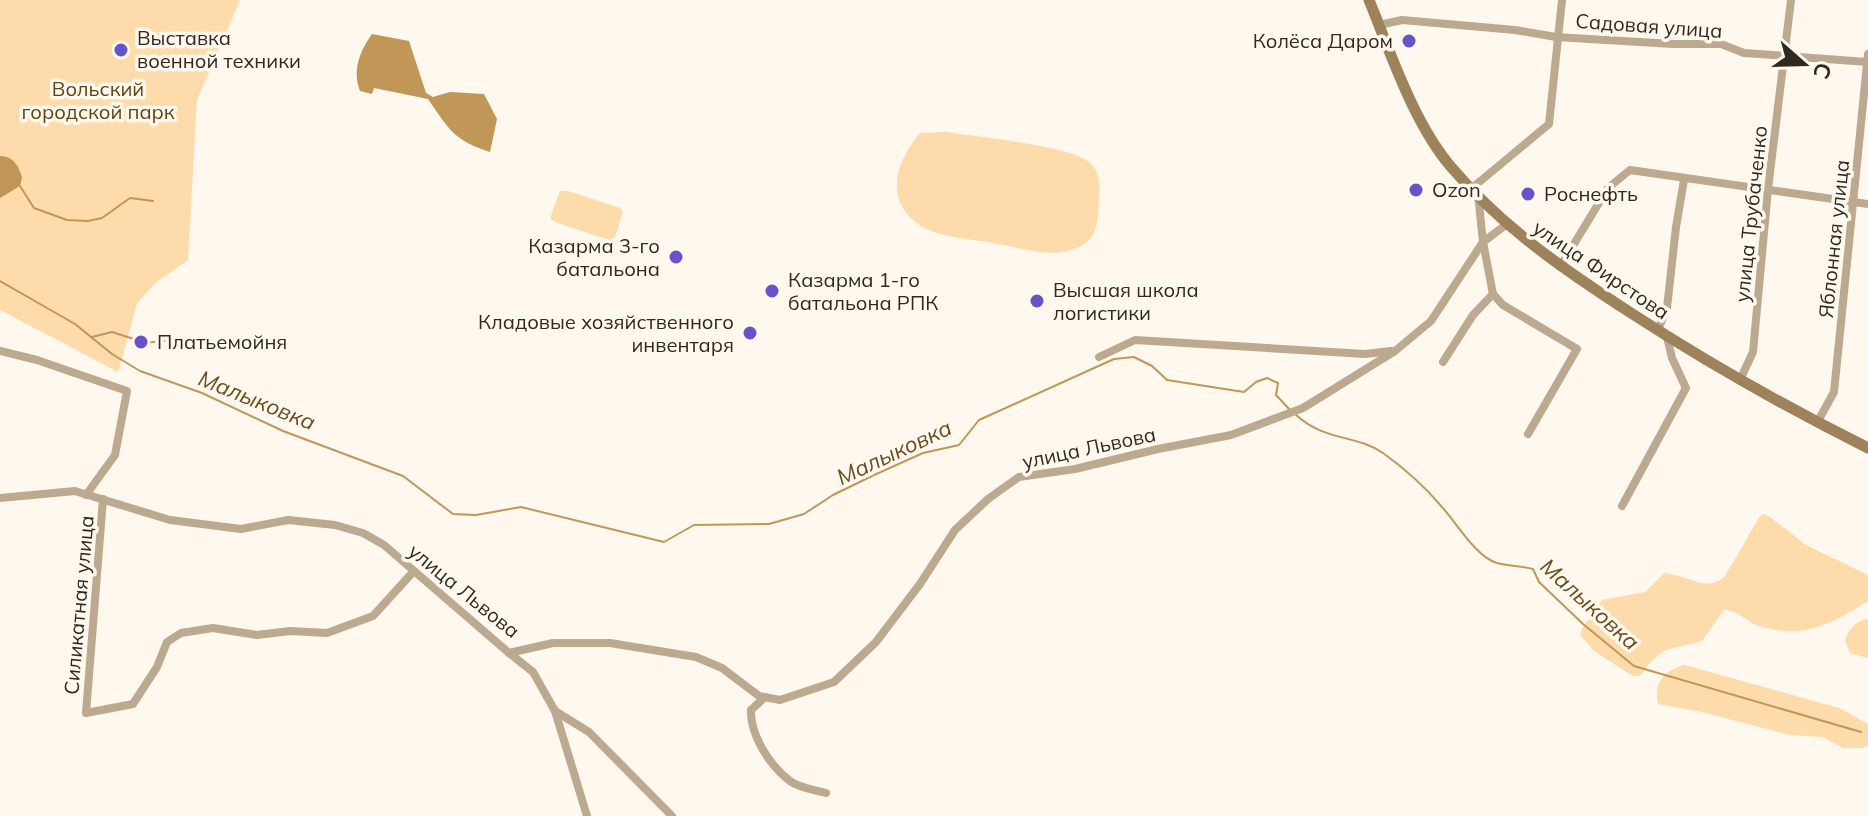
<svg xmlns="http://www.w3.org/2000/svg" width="1868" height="816" viewBox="0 0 1868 816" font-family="Mulish,sans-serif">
	<rect width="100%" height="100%" fill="#fef8ee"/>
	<g fill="#fedbaa">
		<path d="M0,0H240L197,100L188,260L154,284L137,304L118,372L0,310Z"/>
		<path d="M946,132C977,137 1068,145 1089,162C1099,169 1100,184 1099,195C1098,212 1100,235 1083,245C1055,261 1022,248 993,243C974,239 943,238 927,229C883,207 893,164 920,133Z"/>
		<path d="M560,191H568L620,208L623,212L615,237L609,240L555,222L550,218Z"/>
		<path d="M1763,514L1770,517L1806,545L1868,575V601C1831,624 1802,641 1757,625C1745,621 1738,610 1724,610L1702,641C1667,651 1663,644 1640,676H1633L1594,651L1580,635L1582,629L1602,600L1645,592L1664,573C1685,574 1708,594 1725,576L1760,516Z"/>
		<path d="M1868,619V658L1850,653L1845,640C1849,629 1855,621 1868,619Z"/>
		<path d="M1685,665L1839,708L1868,724V745L1863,748H1843L1823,737L1789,735L1702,712L1658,704C1653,682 1665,670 1685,665Z"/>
	</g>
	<g fill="#c19758">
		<path d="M372,34L409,41L426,93L433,97L450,92L484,94L497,119L490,152C453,140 449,129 428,99L374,88L372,94L360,91C352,70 360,51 372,34Z"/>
		<path d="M0,156C13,156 19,166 22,178L20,186L0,198Z"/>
	</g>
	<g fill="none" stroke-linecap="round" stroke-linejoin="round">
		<g stroke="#c19758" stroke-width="2">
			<path d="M20,186L34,208L67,220L88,221L102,218L130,198L153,201"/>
			<path d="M0,281L75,324L112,354L140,371L202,393L283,431L403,476L453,514L476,515L521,507L664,542L694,525L769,524L804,514L833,495L874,475L923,453L959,445L979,420L1114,359L1134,357L1152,366L1167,380L1244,392L1256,382L1267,378L1278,383L1276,395L1290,410"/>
			<path d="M92,337L112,332L137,340"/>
			<path d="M145,343L169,340"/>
			<path d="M1295,414C1325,442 1355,434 1383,453C1404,468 1426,488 1442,507C1456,522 1476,557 1497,563C1508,566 1521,566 1533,569L1539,582L1583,624L1634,666L1861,732"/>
		</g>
		<g stroke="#bca98f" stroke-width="8">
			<path d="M1379,25L1402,20L1515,30L1556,37L1673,44H1721L1744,53L1868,62"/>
			<path d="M1472,188L1549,124L1562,0"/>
			<path d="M1478,194L1483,242L1493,294L1503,305L1577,349L1528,434"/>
			<path d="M1560,267L1608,188L1630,170L1868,204"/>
			<path d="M1658,330L1667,308L1676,227L1684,180"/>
			<path d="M0,351L37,360L127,391L115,455L86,495"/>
			<path d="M1099,357L1135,340L1365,354L1391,351"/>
			<path d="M1443,362L1473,315L1493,294"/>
			<path d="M1740,380L1753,352L1768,189L1791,0"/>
			<path d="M1817,423L1834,392L1868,54"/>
			<path d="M0,498L75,491L170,520L241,529L288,520L335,525L363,533L384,545L509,653L553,643H610L696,657L722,668L759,696L780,700L834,682L876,642L920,584L955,530L988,499L1019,477L1075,469L1158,449L1231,435L1303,408L1395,351L1431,321L1483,242L1507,224"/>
			<path d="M103,499L86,713L133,704L157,667L167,642L181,633L213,628L257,635L290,631L327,633L373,616L413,572"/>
			<path d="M1622,506L1686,388L1672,358L1667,337"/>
			<path d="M509,653L533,672L555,711L587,816"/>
			<path d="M765,697L751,710C750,735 770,766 790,781C799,788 815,790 826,793"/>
			<path d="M555,711L589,732L672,816"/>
		</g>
		<path stroke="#9e825b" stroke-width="11" d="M1369,0C1391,54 1414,124 1452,168C1503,228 1566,271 1631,313C1708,363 1786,407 1868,448"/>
	</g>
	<g fill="#6652cb" stroke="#fef8ee" stroke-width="3">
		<circle cx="1409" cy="41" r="8"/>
		<circle cx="121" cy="50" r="8"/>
		<circle cx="1416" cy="190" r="8"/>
		<circle cx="1528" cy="194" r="8"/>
		<circle cx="676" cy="257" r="8"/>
		<circle cx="772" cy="291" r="8"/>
		<circle cx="1037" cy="301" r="8"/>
		<circle cx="750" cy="333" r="8"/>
		<circle cx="141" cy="342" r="8"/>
	</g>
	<g text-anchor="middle" stroke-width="7" stroke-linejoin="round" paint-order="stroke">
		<g font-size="20" fill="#302921" stroke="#fef8ee">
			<text transform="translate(1649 26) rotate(4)" y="7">Садовая улица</text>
			<text transform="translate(1751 214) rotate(-84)" y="7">улица Трубаченко</text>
			<text transform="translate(1834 239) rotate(-84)" y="7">Яблонная улица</text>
			<text transform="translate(1601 270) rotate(34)" y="7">улица Фирстова</text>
			<text transform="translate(1089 448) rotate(-12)" y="7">улица Львова</text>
			<text transform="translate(464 591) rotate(39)" y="7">улица Львова</text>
			<text transform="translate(79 605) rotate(-85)" y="7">Силикатная улица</text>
		</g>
		<g font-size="20" fill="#302921" stroke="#fef8ee" text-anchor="start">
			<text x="137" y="45">Выставка<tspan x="137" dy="23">военной техники</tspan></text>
			<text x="1393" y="48" text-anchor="end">Колёса Даром</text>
			<text x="1432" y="197">Ozon</text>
			<text x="1544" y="201">Роснефть</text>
			<text x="660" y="253" text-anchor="end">Казарма 3-го<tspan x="660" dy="23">батальона</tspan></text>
			<text x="788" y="287">Казарма 1-го<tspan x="788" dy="23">батальона РПК</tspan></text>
			<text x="1053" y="297">Высшая школа<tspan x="1053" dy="23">логистики</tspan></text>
			<text x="734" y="329" text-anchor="end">Кладовые хозяйственного<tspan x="734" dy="23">инвентаря</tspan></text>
			<text x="157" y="349">Платьемойня</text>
		</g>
		<g font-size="20" fill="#614413" stroke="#fef8ee">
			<text x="98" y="96">Вольский<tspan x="98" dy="23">городской парк</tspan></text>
		</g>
		<g font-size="22" font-style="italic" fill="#6a4c1d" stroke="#fef8ee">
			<text transform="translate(257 400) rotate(22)" y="8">Малыковка</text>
			<text transform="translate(894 452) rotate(-25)" y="8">Малыковка</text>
			<text transform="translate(1590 604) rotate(42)" y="8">Малыковка</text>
		</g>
	</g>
	<g transform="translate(1804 64) rotate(110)" stroke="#fef8ee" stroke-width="6" paint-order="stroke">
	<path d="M0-6L14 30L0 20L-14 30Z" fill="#302921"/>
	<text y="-12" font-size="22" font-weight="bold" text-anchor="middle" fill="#302921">С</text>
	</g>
</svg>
